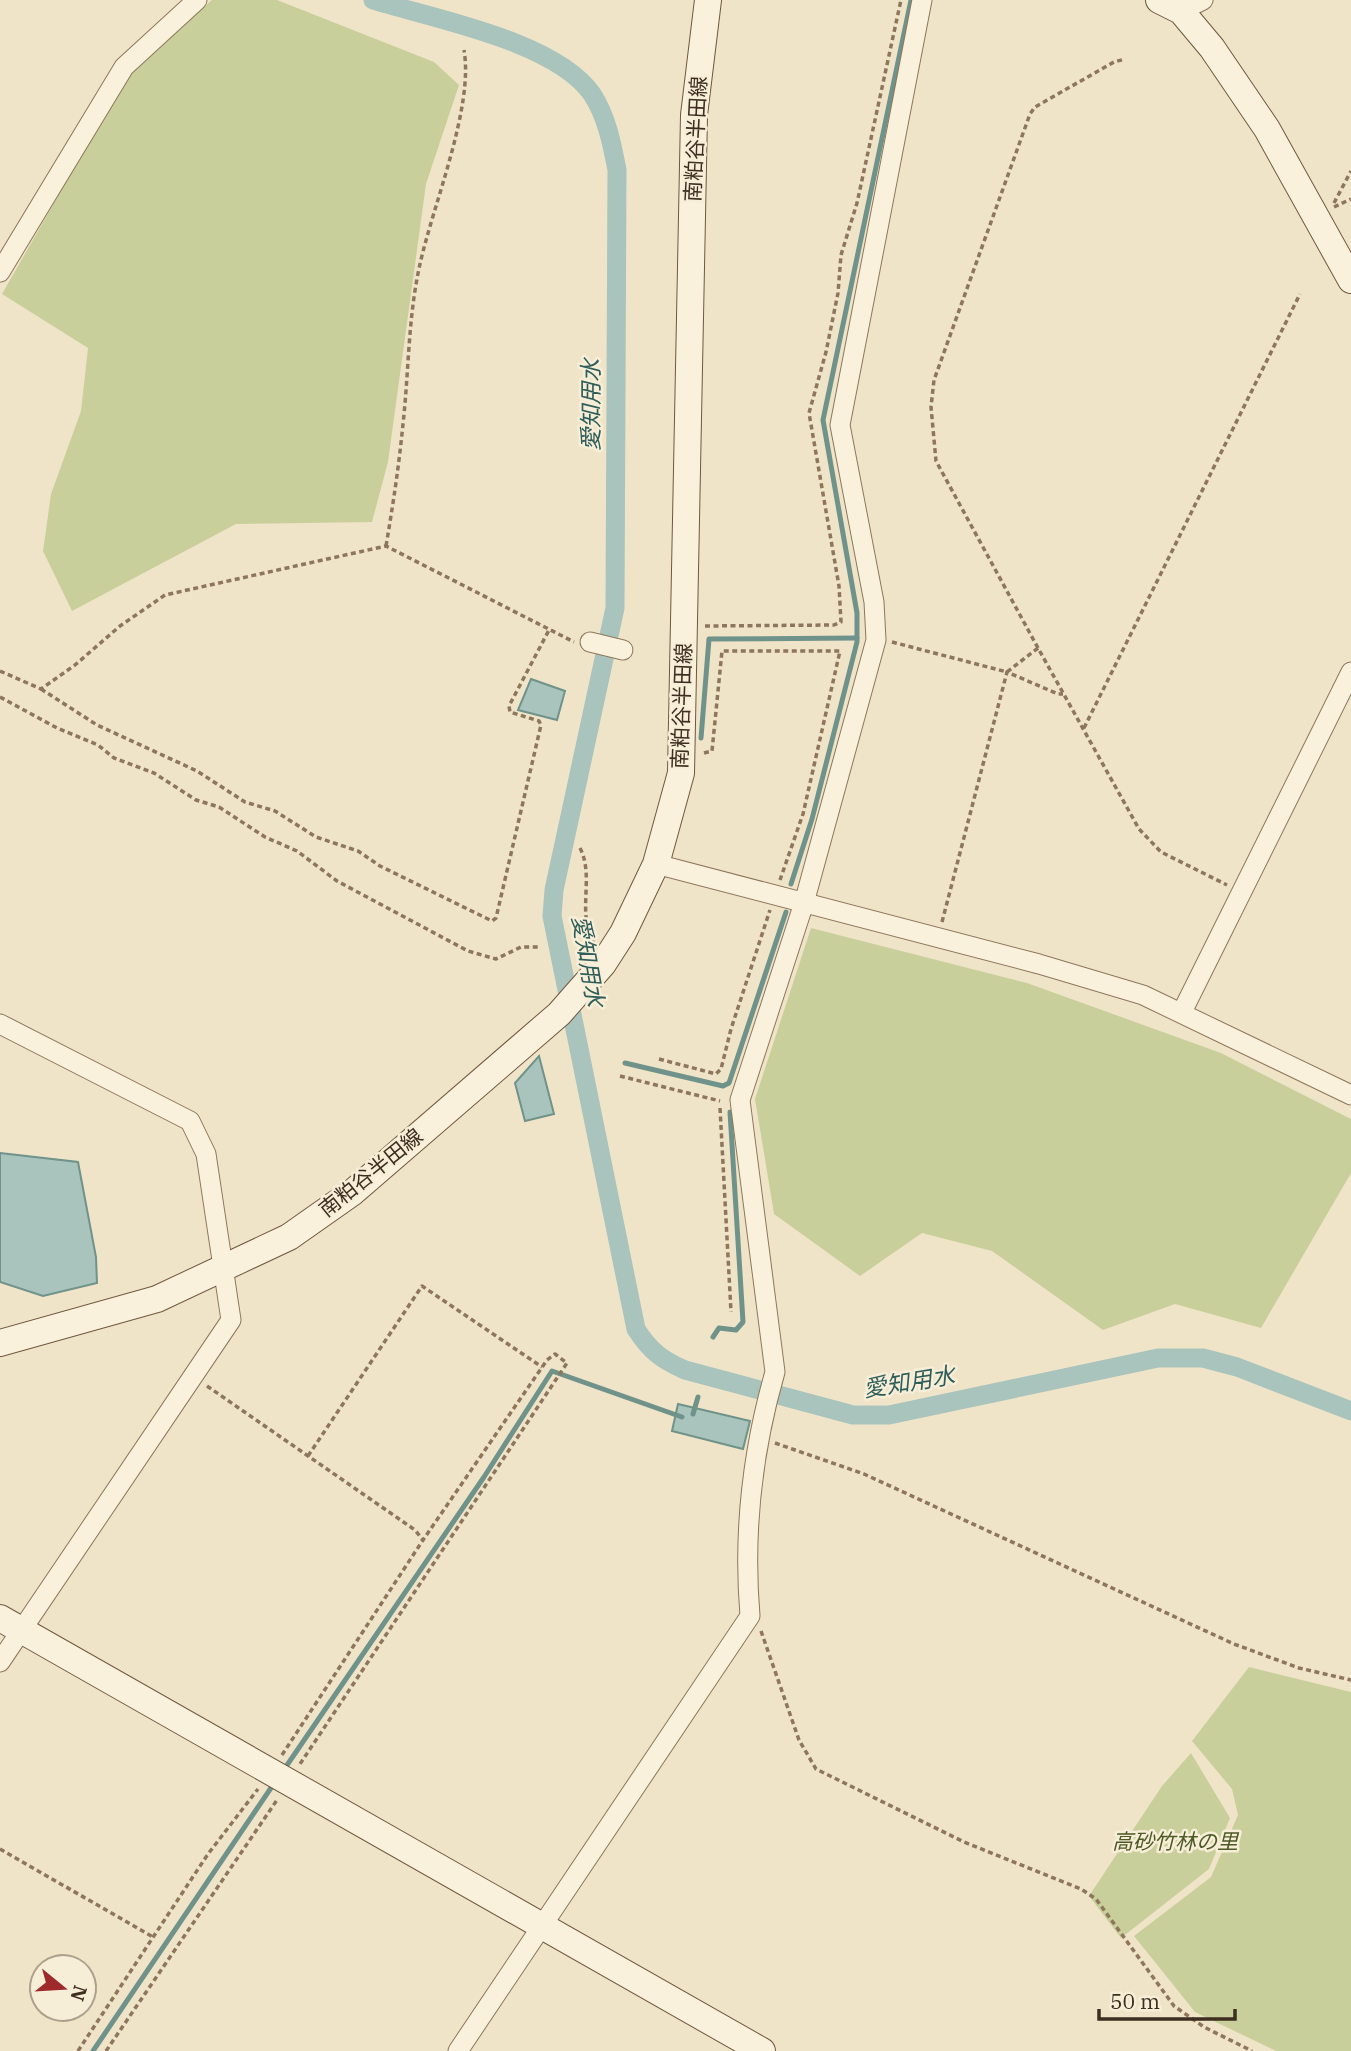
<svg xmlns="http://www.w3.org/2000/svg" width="1351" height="2051" viewBox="0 0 1351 2051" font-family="'IBM Plex Serif','Noto Sans JP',serif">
	<rect width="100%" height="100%" fill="#f0e4c8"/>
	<g fill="#c9cf9b">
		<path d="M212,0H277L434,62L459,85L426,184L388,462L372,522L236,524L72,611L43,551L51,494L81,411L88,348L2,294L131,68Z"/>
		<path d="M811,928L1027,983L1221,1053L1351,1119V1173L1261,1328L1175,1304L1103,1330L992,1251L922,1233L860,1276L774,1214L755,1099Z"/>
		<path d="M1249,1667L1351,1692V2051H1276L1195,2012L1134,1936L1211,1877L1238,1815L1232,1789L1192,1741Z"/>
		<path d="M1191,1753L1230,1818L1209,1869L1121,1938L1089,1896L1162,1786Z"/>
	</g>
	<g fill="#a9c4bc" stroke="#6f938a" stroke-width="2">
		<path d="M531,679L565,691L557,720L518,710Z"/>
		<path d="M539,1056L554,1114L525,1121L515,1083Z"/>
		<path d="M0,1153L78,1162L96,1257L97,1283L43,1296L0,1282Z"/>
		<path d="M678,1404L750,1421L743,1449L672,1431Z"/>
	</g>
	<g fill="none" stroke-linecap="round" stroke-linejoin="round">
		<g stroke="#6f938a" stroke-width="5">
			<path d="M701,738L709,639L857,638"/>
			<path d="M791,884L812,819L857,642V613L823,420L911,0"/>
			<path d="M625,1063L723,1086L729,1083L786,912"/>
			<path d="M713,1337L719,1328L736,1330L743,1322L730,1112"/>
			<path d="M693,1414L698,1397"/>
			<path d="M283,1771L484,1477L552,1371L682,1417"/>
			<path d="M93,2051L275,1782"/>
		</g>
		<path stroke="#a9c4bc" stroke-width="19" d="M373,0C434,19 555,41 592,94C607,117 612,144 617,170L615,608L554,890L552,916L636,1329C650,1351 662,1360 685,1370L853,1415H889L1158,1358H1203L1237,1367L1351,1411"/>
		<g stroke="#8d765c" stroke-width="21">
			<g id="street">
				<path d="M1181,11L1203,0"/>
				<path d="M0,272L124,67L197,0"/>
				<path d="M590,642L623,650"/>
				<path d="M656,864L1039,964L1143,995L1351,1095"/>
				<path d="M1182,1012L1351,672"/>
				<path d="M0,1024L190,1121L206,1154L231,1320L0,1662"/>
				<path d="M458,2051L750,1616C743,1533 752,1452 775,1372L740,1100L804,903L876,640L874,602L840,425L922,0"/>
			</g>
		</g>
		<g stroke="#6f573f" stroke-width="28">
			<g id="secondary">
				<path d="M1159,0L1181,11L1212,48L1267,129L1351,280"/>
				<path d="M0,1343L157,1299L289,1237L353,1192L559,1014L603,964L623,933L656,864L681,773L694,115L708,0"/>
				<path d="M0,1618L762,2051"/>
			</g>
		</g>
		<g stroke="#8d765c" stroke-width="3.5" stroke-dasharray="5 3.5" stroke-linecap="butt">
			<path d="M1334,203L1351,171"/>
			<path d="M1334,207L1351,199"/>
			<path d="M386,546C393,505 399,465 403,424C409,370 408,317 420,264C433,205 474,107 464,50"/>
			<path d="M705,626L834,625L841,622L839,586L809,413L826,352L838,293L841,255L857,203L901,0"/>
			<path d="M892,642L1007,672L1038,648L1139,829L1161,852L1227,885"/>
			<path d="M1038,648L936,461L931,407L934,380L1030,114L1035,107L1114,62L1125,59"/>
			<path d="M0,671L41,689L75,665L120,626L165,595L386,546L574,642"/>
			<path d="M41,689L97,725L197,771L245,802L275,811L316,837L358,851L380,866L492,921L496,918L541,725L539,721L510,712L509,706L549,630"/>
			<path d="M0,697L57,728L98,745L114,758L154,773L196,800L219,807L265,837L297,851L337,881L468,951L496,959L521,947H538"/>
			<path d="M1084,728L1300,294"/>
			<path d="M704,753L712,751L722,651H840L803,814L780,880"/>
			<path d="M580,848C595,877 576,914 594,942"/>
			<path d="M942,922L1007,672L1058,694H1063"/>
			<path d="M659,1059L716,1074L721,1069L731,1029L770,910"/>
			<path d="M620,1076L720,1101"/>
			<path d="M720,1108L731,1312"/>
			<path d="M207,1386L415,1530L423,1540L547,1360L555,1354L567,1363L300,1764"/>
			<path d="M775,1443L864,1474L1234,1644L1299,1668L1351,1680"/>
			<path d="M308,1456L422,1286L542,1367"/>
			<path d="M761,1631L799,1740L816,1769L964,1842L1081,1889L1096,1899L1174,2006L1204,2027L1252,2051"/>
			<path d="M282,1755L423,1540"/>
			<path d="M0,1849L153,1937"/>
			<path d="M78,2051L208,1854L258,1789"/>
			<path d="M106,2051L277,1800"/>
		</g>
		<use href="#street" stroke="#faf1dc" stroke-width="19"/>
		<use href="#secondary" stroke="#faf1dc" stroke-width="26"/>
	</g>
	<g text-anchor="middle" stroke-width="5" stroke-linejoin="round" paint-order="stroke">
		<g font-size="21" fill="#3d2e20" stroke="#f7eed8">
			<text transform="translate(696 139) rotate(-87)" y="7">南粕谷半田線</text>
			<text transform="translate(682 706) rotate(-88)" y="7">南粕谷半田線</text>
			<text transform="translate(371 1173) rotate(-39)" y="7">南粕谷半田線</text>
		</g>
		<g font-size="21" font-style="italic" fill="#4d5a26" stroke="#f7eed8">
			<text x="1175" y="1849">高砂竹林の里</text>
		</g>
		<g font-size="23" font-style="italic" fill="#2f5d5a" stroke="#f7eed8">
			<text transform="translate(591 405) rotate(-90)" y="8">愛知用水</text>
			<text transform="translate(588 961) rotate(80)" y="8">愛知用水</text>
			<text transform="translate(909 1382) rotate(-9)" y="8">愛知用水</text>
		</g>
	</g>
	<g transform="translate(63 1988) rotate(108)"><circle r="33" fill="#f7eed8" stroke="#ada18e" stroke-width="2"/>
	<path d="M0-5L12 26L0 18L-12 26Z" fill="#9e2a2b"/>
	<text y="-10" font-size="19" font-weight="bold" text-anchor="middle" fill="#3d2e20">N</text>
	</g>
	<path d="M1099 2009v10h136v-10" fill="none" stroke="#3d2e20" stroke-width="3.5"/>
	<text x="1110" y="2009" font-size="21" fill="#3d2e20" stroke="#f7eed8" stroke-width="5" paint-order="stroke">50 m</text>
</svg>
